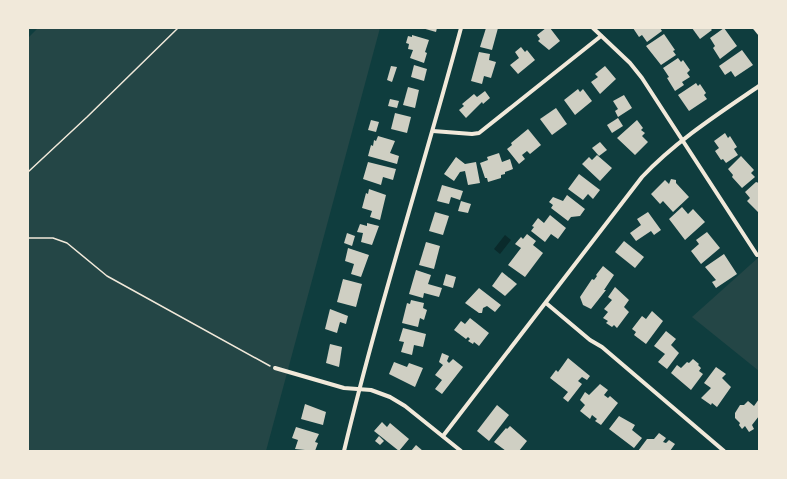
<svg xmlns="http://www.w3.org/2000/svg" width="787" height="479" viewBox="0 0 787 479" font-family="'Playfair Display',serif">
	<rect width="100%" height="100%" fill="#0f3d3e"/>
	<g fill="#244646">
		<path d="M38,28H380L266,451H28V38Z"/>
		<path d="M759,257V371L692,317Z"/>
	</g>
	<path fill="#0a2a2b" d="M505,235L511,240L500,254L494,249Z"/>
	<g fill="#cfcfc3">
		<path d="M422,28H437L436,32Z"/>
		<path d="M486,28H498L492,50L480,47Z"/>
		<path d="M546,28H550L560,41L549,50L538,41L540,39L537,35Z"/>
		<path d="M633,28H660L662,31L647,42L642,35L639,37Z"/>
		<path d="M692,28H710L712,30L700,39Z"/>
		<path d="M724,28L737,46L720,59L713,48L715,46L710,38Z"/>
		<path d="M664,34L675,50L673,51L676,55L661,65L646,46Z"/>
		<path d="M412,35L429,40L425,52L427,53L424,63L410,58L413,50L408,49L409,44L406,43L408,36L412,37Z"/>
		<path d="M521,47L525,52L527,50L535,60L518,74L510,65L519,58L515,52Z"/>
		<path d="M742,50L753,65L735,77L731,71L725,75L719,66Z"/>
		<path d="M479,52L490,54L489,60L496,62L491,78L484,76L482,84L471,81Z"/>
		<path d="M678,58L681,62L683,60L690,70L687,73L690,77L682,82L684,85L675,91L667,78L669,77L663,68Z"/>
		<path d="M414,65L427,69L424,81L411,77Z"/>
		<path d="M391,66L397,67L392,82L387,80Z"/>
		<path d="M605,66L616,79L600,94L591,82L598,77L595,74Z"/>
		<path d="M696,83L698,86L700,84L706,93L704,95L707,99L689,111L678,95Z"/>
		<path d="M408,87L419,90L415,108L403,105Z"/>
		<path d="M578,89L580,92L583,89L592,101L575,115L564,100Z"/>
		<path d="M485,91L490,98L483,104L482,102L466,118L459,110L464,106L462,104L474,94L477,97Z"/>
		<path d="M624,95L632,108L618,117L615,111L618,109L613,101Z"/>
		<path d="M390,99L399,101L397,108L388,106Z"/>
		<path d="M556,108L567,124L552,135L540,119Z"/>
		<path d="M395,113L411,117L407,133L391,129Z"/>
		<path d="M618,118L623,126L612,133L607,125Z"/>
		<path d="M371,120L379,122L376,132L368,130Z"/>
		<path d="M637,120L643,128L641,130L645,133L642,136L648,142L635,155L617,138Z"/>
		<path d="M528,129L541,145L530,154L527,151L522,155L525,159L519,164L507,149L512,145L511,143Z"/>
		<path d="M725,133L728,138L730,136L737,147L734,149L738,155L726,163L723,159L721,160L715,151L719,148L714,141Z"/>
		<path d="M378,136L395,141L390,153L399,156L397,164L368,156L371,145L373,146L374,140L376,141Z"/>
		<path d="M600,142L607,150L599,156L592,148Z"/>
		<path d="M499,153L502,162L510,159L513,169L505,172V174L501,175V178L488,182L487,178H485L480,163L488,160L487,157Z"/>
		<path d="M597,155L612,168L600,181L582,164L589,157L592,160Z"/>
		<path d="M741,156L754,170L751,173L755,177L742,188L732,177L733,175L728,169Z"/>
		<path d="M456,157L465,164L476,162L480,183L468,185L465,171L460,172L454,181L444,174Z"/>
		<path d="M368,162L396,169L393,180L383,177L381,185L363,179Z"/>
		<path d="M579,174L600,190L593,199L588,194L583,200L568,189Z"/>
		<path d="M671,179L676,180V183L689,197L673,212L663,201L660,204L651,194L665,180L669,184Z"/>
		<path d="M756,182L759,183V213L747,201L750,198L745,192Z"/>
		<path d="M442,185L463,191L460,200L451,197L449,204L437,201Z"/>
		<path d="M369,189L386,195L380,220L370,217L372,211L362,208L366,193L368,194Z"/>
		<path d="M567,195L585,209L580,216L571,217L568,221L551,208L553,205L549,202L553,197L563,201Z"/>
		<path d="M461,201L471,204L468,213L458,211Z"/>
		<path d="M682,207L688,214L693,209L705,222L685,240L669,219Z"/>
		<path d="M435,212L449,216L443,235L429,231Z"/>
		<path d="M648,212L661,230L654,235L651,231L636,241L630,233L641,225L637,219Z"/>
		<path d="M550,215L566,228L558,239L551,234L545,242L531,231L534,227L532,226L538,218L544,223Z"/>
		<path d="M367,223L379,226L372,245L361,242L363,233L357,232L360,224L367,226Z"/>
		<path d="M707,232L720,248L701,264L691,251L699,244L696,240Z"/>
		<path d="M347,233L355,236L352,246L344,243Z"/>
		<path d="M527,234L536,241L533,245L543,253L525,277L508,265L521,248L515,244L521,237L523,239Z"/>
		<path d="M624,241L644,257L635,268L615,252Z"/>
		<path d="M426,242L440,246L434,269L419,265Z"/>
		<path d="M348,248L369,255L361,277L351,274L354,264L345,261Z"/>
		<path d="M724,254L737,274L716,288L712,282L716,280L705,267Z"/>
		<path d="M603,266L614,275L604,290H606L591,309L583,305L580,297L592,279L594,280L597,276L596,275Z"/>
		<path d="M416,270L431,275L428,284L442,288L439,297L424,293L423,298L409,294Z"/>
		<path d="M502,272L517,284L505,296L492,286Z"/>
		<path d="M446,274L456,277L453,288L443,285Z"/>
		<path d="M343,279L362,284L356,307L337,302Z"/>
		<path d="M615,287L629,300L624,307L629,312L617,328L614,325L612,327L606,323L608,321L603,318L608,312L604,309L612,300L608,297Z"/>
		<path d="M479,288L501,305L495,312L487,306L483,308L482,313H479L465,303Z"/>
		<path d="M411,300L424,303L423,308L427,310L424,320L420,318L418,327L402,323L407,303L410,304Z"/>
		<path d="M330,309L348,316L346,324L340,322L337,333L325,329Z"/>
		<path d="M652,311L663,321L646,344L634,335L636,332L632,329L642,316L646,319Z"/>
		<path d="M470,318L489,333L479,346L474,342L473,344L468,341L470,339L468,337L466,339L454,330L461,321L465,324Z"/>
		<path d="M403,328L426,334L423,347L414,345L412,355L401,352L404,342L399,341Z"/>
		<path d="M666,331L676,339L671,345L679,353L667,369L658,362L665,354L654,346Z"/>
		<path d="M330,344L342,347L339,367L326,363Z"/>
		<path d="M442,353L449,356L447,361L449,363L453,359L463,367L442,394L435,389L442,380L435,375L443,365L439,362Z"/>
		<path d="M568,358L590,376L587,380L582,377L578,381L582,384L568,402L563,398L568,392L550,378L556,370L558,372Z"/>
		<path d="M693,359L699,364L698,365L701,368L699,371L703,374L691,390L671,373L677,365L681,368L687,362L689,363Z"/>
		<path d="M394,362L407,367L409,363L423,368L415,387L389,374Z"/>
		<path d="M716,367L726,374L722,378L731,387L717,407L712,403L711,405L701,398L711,388L704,383Z"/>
		<path d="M600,384L608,390L604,395L608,398L610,396L618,403L601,425L595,421L597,419L592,415L590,419L580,411L585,405L580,400L585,392L589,395Z"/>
		<path d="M759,399V416L752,425L754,429L749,432L745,426L742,429L739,425L740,423L735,418V413L740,405H744L748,401L754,406Z"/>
		<path d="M305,404L326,412L323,425L301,419Z"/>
		<path d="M497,405L509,415L489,441L477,431Z"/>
		<path d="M619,416L635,425L632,430L642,438L634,448L609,429Z"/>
		<path d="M382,422L387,427L390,423L409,439L399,451L374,431Z"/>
		<path d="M510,426L527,441L519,451H506L494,442L506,428L507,429Z"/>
		<path d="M296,427L319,434L315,442L318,443L315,451L295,449L298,440L292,438Z"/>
		<path d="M659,433L666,438L663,442L666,443L669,440L675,444L670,451H638L647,439H654Z"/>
		<path d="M379,436L384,441L380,445L375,441Z"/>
		<path d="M416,445L423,451H411Z"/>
	</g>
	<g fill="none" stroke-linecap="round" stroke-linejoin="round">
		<g stroke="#f1e9da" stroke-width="1.5">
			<path d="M28,172L87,117L178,28"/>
			<path d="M28,238H53L67,243L107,276L270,366"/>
		</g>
		<g stroke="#f1e9da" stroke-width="4">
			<path d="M593,28L630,63L642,78L757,255"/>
			<path d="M755,28L759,33"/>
			<path d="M433,131L472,134L479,133L601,36"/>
			<path d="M546,303L590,340L602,347L724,451"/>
			<path d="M275,368L344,388L371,390L390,397L405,406L461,451"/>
			<path d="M443,436L642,177C676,141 718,114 759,86"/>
			<path d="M344,451C378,309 423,169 461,28"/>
		</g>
	</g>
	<rect width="787" height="479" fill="none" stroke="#f1e9da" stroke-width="58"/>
</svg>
